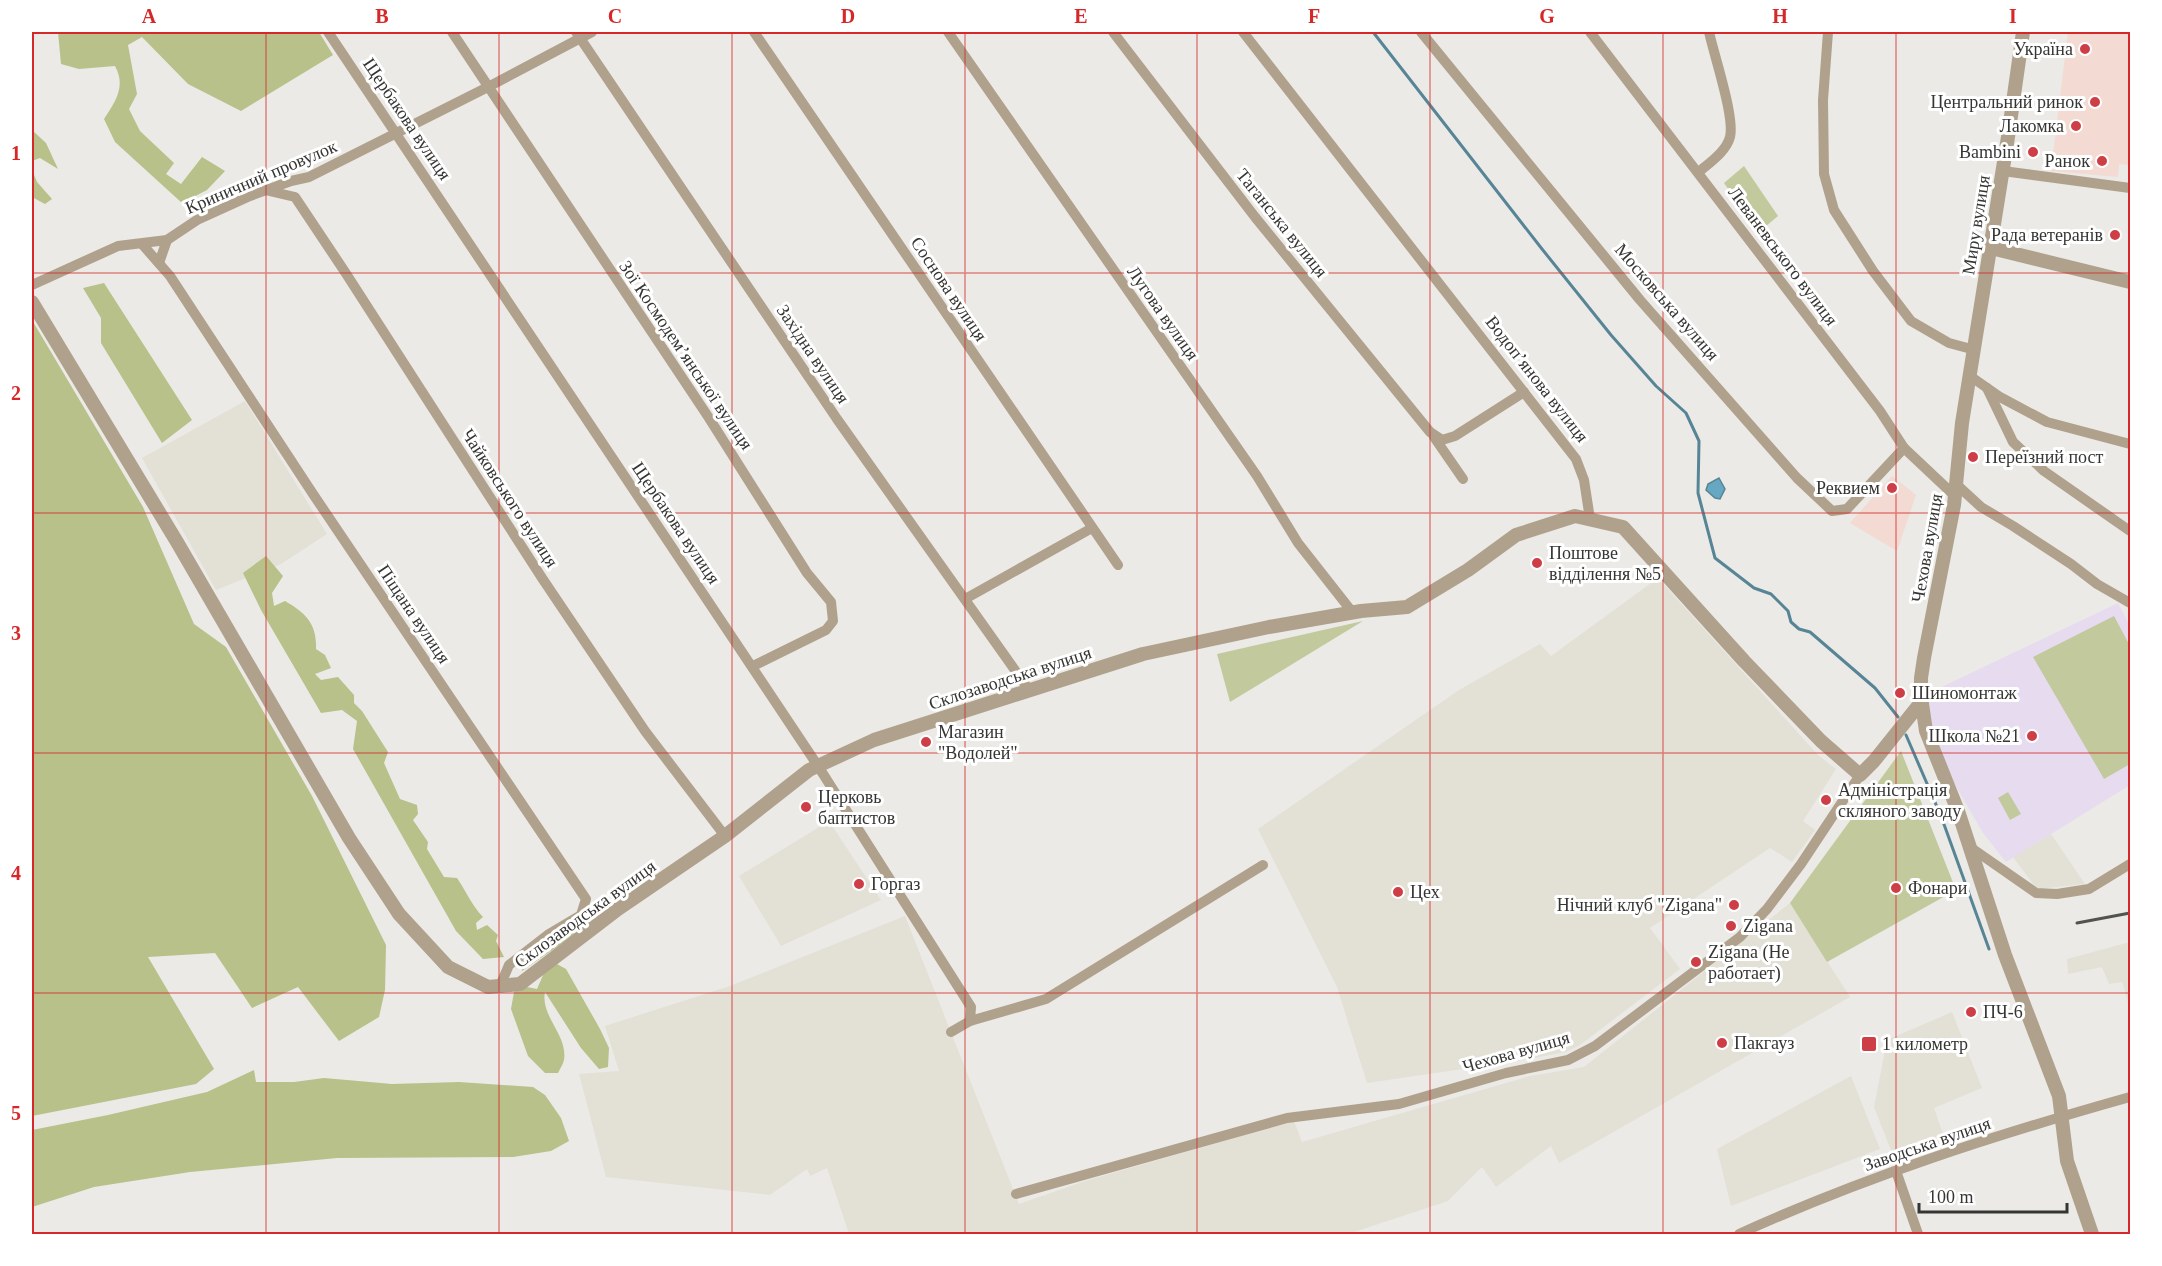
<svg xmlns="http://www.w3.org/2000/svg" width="2162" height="1266" viewBox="0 0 2162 1266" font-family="Georgia,serif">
	<rect width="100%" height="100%" fill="#ebeae6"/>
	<g fill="#f3dad2">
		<path d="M2068,32H2130V165L2119,164L2118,177L2051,171Z"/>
		<path d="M1892,476L1916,495L1897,551L1850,523Z"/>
	</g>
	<g fill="#e3e0d5">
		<path d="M245,401L327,534L281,564L216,590L142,458Z"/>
		<path d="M1658,578L1818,755L1836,769L1803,821L1815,830L1792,862L1770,848L1650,928L1680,969L1580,1045L1566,1052L1511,1062L1367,1083L1337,987L1258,829L1459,690L1540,644L1551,656Z"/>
		<path d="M829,821L881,900L781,946L739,876Z"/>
		<path d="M2051,834L2085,884L2037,889L2013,857Z"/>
		<path d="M1790,903L1850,997L1559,1163L1551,1146L1496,1187L1482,1167L1448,1201L1348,1234H849L827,1168L810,1176L807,1169L770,1195L606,1177L579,1074L619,1071L605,1026L730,986L905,916L1019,1204L1085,1181L1294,1121L1302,1142L1530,1076L1584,1067Z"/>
		<path d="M2130,942V1009L2122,982L2109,984L2102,967L2068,974L2067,959Z"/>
		<path d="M1952,1012L1982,1088L1934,1108L1946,1143L1896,1163L1874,1107L1887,1040Z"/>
		<path d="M1851,1076L1880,1149L1731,1206L1717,1149Z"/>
	</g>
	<path fill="#e7dbf0" d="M2118,603L2130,626V785L2006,862L1983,833L1950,776L1930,729L1929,693Z"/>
	<g fill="#c2ca9d">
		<path d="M1744,166L1778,216L1759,232L1724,183Z"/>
		<path d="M2114,616L2130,646V764L2104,779L2033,657Z"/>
		<path d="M1363,621L1230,702L1217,654Z"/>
		<path d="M1901,751L1956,890L1827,962L1790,903Z"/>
		<path d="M2008,792L2021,814L2010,820L1998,798Z"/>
	</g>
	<g fill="#b7c189">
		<path d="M58,32H319L333,55L241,111L188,84L142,37L128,45L137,94L129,109L140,131L174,163L166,174L181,184L202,157L225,171L207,190L182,203L115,142L104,119C116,101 126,86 115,66L79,69L61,64Z"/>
		<path d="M32,130L46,143L58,169L40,158L32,161Z"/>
		<path d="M32,170L37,182L52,199L45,204L32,197Z"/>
		<path d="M104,283L192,420L162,443L101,343V318L83,288Z"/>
		<path d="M32,320L143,507L194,624L226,647L312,796L386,945L385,990L379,1017L339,1041L298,987L252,1008L215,953L148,957L214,1069L196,1084L32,1116Z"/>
		<path d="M266,556L283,576L272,593L274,606L285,601C306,613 317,624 316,649L325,655L331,668L315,674L321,680L338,677L354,695V703L362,711L388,752L384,763L400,799L417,805L418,814L413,820L428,842L427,849L444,877L457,878C466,891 472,906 483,917L476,923L477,930L487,925L498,935L496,941L504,957L483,959L456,931L353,749L357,721L342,710L321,713L261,610L243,573Z"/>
		<path d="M591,907L596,920L522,971L523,954L542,943L546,944L566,926Z"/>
		<path d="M555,963L566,969L600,1029L609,1048L608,1067L599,1069L581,1048L545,992C540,1016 568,1035 564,1060C563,1064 560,1069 558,1073H545L528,1056L511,1009L514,992L522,986L537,989L544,973Z"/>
		<path d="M254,1070L256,1082H294L324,1078L392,1084L459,1082L533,1087L545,1095L561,1118L569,1141L551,1151L513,1157L337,1158L190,1172L94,1187L32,1207V1130L108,1115L207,1092Z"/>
	</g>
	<path fill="#66a7c1" stroke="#578596" stroke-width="1.5" d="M1719,478L1725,489L1720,499L1715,498L1706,490L1708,484Z"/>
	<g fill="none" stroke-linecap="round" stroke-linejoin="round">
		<g stroke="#578596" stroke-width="3">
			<path d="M1373,32L1542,249L1611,335L1656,386L1686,413L1699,441L1698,493L1715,558L1754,588L1771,594L1788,611L1791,622L1799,629L1810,632L1875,688L1898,717"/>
			<path d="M1906,735L1941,816L1989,949"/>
		</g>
		<g stroke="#b0a18c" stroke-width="10">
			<path d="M328,32L818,766L971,1007L970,1021L951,1032"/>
			<path d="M452,32L709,418L807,573L831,602L833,621L826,630L753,666"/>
			<path d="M576,32L837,419L1029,690"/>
			<path d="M754,32L1118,565"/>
			<path d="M948,32L1257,476L1298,543L1353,613"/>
			<path d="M1113,32L1255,217L1430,432L1442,440L1455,436L1524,392"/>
			<path d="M1243,32L1576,459L1584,480L1590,519"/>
			<path d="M1421,32L1640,300L1797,478L1832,511L1847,509L1904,448"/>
			<path d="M1590,32L1880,411L1904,448L1955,496"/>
			<path d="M1828,32L1823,100L1824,174L1834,210L1873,271L1911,321L1949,343L1975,350"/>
			<path d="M2003,171L2130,188"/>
			<path d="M1699,172C1709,163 1726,152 1730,137C1735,117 1714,55 1709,32"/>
			<path d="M265,190L295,197L345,272L542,578L645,731L725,836"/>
			<path d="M142,244L170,276L313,494L586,899L581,915L549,934L509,965L500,986"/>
			<path d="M159,263L167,240"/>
			<path d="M32,285L118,246L167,240L197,220L250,196L291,181L309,177L488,87L592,32"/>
			<path d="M1970,376L2000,397L2047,422L2130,444"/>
			<path d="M1987,388L2013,442L2044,471L2130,531"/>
			<path d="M1434,437L1463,479"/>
			<path d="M1956,484L1981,507L2013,526L2071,564L2097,584L2130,603"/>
			<path d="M965,599L1092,528"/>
			<path d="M1970,847L2036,893L2057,894L2089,889L2130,864"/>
			<path d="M970,1021L1046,999L1263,865"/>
			<path d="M1896,1171L1918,1234"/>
			<path d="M1016,1194L1287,1118L1399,1104L1506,1073L1568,1060L1595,1046L1740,937L1767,909L1801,864L1860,775"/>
			<path d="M1739,1234C1864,1177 1998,1134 2130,1097"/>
		</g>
		<g stroke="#b0a18c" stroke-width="14">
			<path d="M2023,32L2008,137L1962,423L1954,505L1924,658L1921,678V697L1926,731L1958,811L2005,955L2059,1096L2067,1161L2092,1234"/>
			<path d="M1991,248L2130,282"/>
			<path d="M32,302L177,542L349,838L399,914L448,967L488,987L520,984L618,909L725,836L809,770L874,740L1143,654L1269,627L1361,611L1407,607L1468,570L1516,535L1575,516L1623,527L1744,661L1821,741L1860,775L1874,761L1922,701"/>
		</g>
		<path stroke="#52524f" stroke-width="3" d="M2077,923L2130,913"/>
	</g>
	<path fill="none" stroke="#d62828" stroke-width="1.5" stroke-opacity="0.55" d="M266,32V1234M499,32V1234M732,32V1234M965,32V1234M1197,32V1234M1430,32V1234M1663,32V1234M1896,32V1234M32,273H2130M32,513H2130M32,753H2130M32,993H2130"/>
	<g fill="#ce3e47" stroke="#fff" stroke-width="2">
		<circle cx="2085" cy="49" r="6"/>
		<circle cx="2095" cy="102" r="6"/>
		<circle cx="2076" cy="126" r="6"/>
		<circle cx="2033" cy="152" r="6"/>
		<circle cx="2102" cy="161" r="6"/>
		<circle cx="2115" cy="235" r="6"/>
		<circle cx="1973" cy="457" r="6"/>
		<circle cx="1892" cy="488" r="6"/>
		<circle cx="1537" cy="563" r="6"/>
		<circle cx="1900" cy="693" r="6"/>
		<circle cx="2032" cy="736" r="6"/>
		<circle cx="926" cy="742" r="6"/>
		<circle cx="1826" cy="800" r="6"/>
		<circle cx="806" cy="807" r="6"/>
		<circle cx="859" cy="884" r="6"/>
		<circle cx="1896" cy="888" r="6"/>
		<circle cx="1398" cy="892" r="6"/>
		<circle cx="1734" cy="905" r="6"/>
		<circle cx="1731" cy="926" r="6"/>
		<circle cx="1696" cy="962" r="6"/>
		<circle cx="1971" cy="1012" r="6"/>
		<circle cx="1722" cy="1043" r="6"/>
		<rect x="1861" y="1036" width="16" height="16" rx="3"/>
	</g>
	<g text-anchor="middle" stroke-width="6" stroke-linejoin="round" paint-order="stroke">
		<g font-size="18" fill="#353533" stroke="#fff" text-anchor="start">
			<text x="2073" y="55" text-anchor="end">Україна</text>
			<text x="2083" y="108" text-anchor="end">Центральний ринок</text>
			<text x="2064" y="132" text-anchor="end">Лакомка</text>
			<text x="2021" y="158" text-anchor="end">Bambini</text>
			<text x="2090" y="167" text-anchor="end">Ранок</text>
			<text x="2103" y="241" text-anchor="end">Рада ветеранів</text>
			<text x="1985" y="463">Переїзний пост</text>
			<text x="1880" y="494" text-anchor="end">Реквием</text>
			<text x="1549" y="559">Поштове<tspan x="1549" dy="21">відділення №5</tspan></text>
			<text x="1912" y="699">Шиномонтаж</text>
			<text x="938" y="738">Магазин<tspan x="938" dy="21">"Водолей"</tspan></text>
			<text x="2020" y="742" text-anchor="end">Школа №21</text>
			<text x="1838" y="796">Адміністрація<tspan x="1838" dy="21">скляного заводу</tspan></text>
			<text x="818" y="803">Церковь<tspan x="818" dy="21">баптистов</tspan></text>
			<text x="871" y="890">Горгаз</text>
			<text x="1908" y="894">Фонари</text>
			<text x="1410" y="898">Цех</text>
			<text x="1722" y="911" text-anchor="end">Нічний клуб "Zigana"</text>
			<text x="1743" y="932">Zigana</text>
			<text x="1708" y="958">Zigana (Не<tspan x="1708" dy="21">работает)</tspan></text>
			<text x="1983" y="1018">ПЧ-6</text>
			<text x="1734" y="1049">Пакгауз</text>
			<text x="1882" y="1050">1 километр</text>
		</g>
		<g font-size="18" fill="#353533" stroke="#fff">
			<text transform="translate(407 119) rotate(56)" y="6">Щербакова вулиця</text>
			<text transform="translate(261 177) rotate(-23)" y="6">Криничний провулок</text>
			<text transform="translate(1282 223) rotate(51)" y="6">Таганська вулиця</text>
			<text transform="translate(1976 225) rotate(-81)" y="6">Миру вулиця</text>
			<text transform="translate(1783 256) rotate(53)" y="6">Леваневського вулиця</text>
			<text transform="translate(949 289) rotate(56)" y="6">Соснова вулиця</text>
			<text transform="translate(1667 302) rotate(49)" y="6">Московська вулиця</text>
			<text transform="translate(1163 313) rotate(55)" y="6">Лугова вулиця</text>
			<text transform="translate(813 354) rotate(56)" y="6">Західна вулиця</text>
			<text transform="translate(686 355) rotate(56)" y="6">Зої Космодем’янської вулиця</text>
			<text transform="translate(1537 379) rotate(52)" y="6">Водоп’янова вулиця</text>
			<text transform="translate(510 498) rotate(57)" y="6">Чайковського вулиця</text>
			<text transform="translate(676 523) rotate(56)" y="6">Щербакова вулиця</text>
			<text transform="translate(1927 548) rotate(-80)" y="6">Чехова вулиця</text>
			<text transform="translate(414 614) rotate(56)" y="6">Піщана вулиця</text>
			<text transform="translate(1010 678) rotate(-18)" y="6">Склозаводська вулиця</text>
			<text transform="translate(585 914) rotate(-36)" y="6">Склозаводська вулиця</text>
			<text transform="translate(1516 1052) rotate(-16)" y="6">Чехова вулиця</text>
			<text transform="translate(1927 1144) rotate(-19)" y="6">Заводська вулиця</text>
		</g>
	</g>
	<rect width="2162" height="1266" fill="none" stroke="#ffffff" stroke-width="66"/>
	<path d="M1919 1203v9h148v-9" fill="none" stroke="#353533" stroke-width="3"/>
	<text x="1928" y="1203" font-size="18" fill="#353533" stroke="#ffffff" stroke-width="4.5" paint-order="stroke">100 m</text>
	<rect x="33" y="33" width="2096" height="1200" fill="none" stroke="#d62828" stroke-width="2"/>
	<g font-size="20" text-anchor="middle" font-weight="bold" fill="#d62828">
		<text x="149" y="23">A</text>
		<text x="382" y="23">B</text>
		<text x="615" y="23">C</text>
		<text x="848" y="23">D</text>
		<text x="1081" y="23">E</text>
		<text x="1314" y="23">F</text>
		<text x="1547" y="23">G</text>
		<text x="1780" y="23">H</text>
		<text x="2013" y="23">I</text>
		<text x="16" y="160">1</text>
		<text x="16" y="400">2</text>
		<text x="16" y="640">3</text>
		<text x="16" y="880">4</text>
		<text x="16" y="1120">5</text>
	</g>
</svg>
